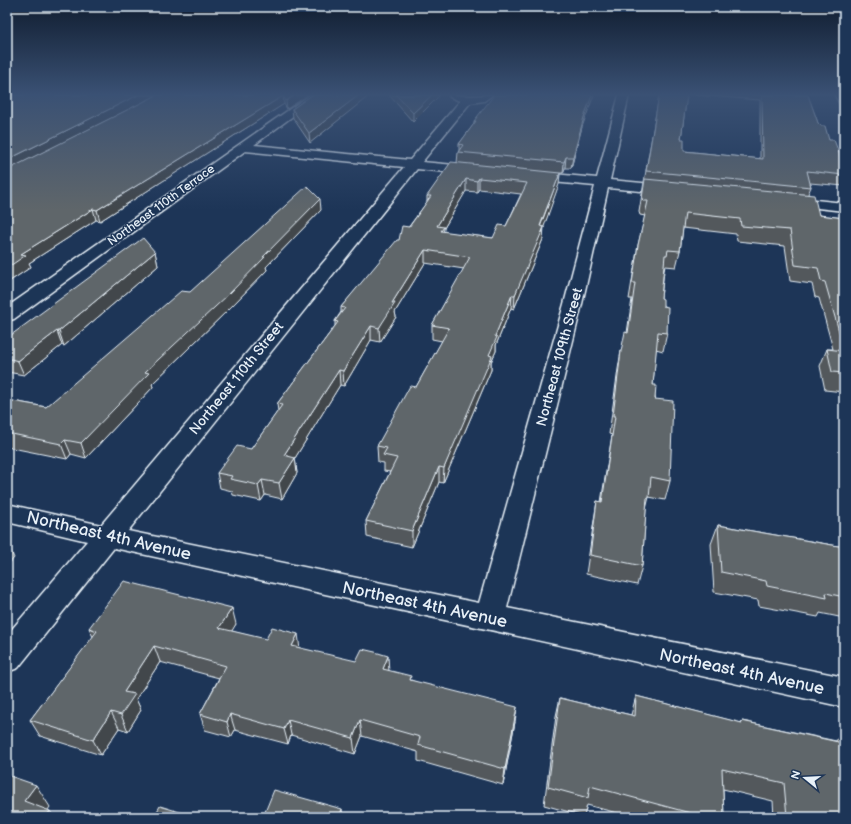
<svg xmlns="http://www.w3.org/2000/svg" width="851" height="824" viewBox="0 0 851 824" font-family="'Balsamiq Sans',sans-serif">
	<rect width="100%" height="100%" fill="#1d3557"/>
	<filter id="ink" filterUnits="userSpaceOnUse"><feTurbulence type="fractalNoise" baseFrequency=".025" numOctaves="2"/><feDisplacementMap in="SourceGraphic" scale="8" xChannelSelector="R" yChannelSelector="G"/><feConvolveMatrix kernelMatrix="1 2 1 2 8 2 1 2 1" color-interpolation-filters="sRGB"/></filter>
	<g filter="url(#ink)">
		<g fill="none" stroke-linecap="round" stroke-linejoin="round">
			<g stroke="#e8f1f8" stroke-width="3">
				<g id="minor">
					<path d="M310,95H321L254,145L410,160L460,101L450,97L449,95L471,96L492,95L484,101L470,103L422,162L477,167L484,171L477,175L417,169L128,531L479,603L564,304L595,186L531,180L526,179L524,176L526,173L531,172L597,178L619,95H629L610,180L674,186L679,187L681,190L679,193L674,194L608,188L582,304L507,608L844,677V707L114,548L18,668L7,672V635L87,541L7,522V504L101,525L404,167L245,151L14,319L7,321V307Z"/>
					<path d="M835,95H844V105L840,104Z"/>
					<path d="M787,197L844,203V211L782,204L780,201L782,198Z"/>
				</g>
			</g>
			<use href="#minor" fill="#1d3557" fill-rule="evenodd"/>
		</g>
		<g fill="#52585c" stroke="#e8f1f8" fill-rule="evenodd">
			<path d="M7,95H308L287,109L284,104L100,221L96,220L29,263L31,267L7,283Z"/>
			<path d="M312,95L310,143L293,118L292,109Z"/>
			<path d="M389,95H440L413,122Z"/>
			<path d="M658,95H687L681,139L684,151L760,159V100L695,95H808L818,123L829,140L844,166V186L810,183L811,187L808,194L819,215L844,218V392L825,390L820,366L827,349H833L819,298L815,297L812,284L790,281L785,246L737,241L736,234L683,228L680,251L676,267L665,266L664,271L661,298L663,306L667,333L663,351L656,349L653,385L670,481L665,500L649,497L646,509L642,566L637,585L586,574L594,520L597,501L601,502L612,435L609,434L618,369L621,351L627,333L632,299H629L638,245L645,216L640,215L639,212L644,182L659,95Z"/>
			<path d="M474,121L582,127L571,168H565L563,173H560L559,184L543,227V239L514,309L511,308L496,345V351L491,362V370L443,483L439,482L412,547L367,537L366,521L390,472L384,471V463L378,462L377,446L416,387L442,341L432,339V325L464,269L425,263L395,312L396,317L380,342L371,340L344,386L340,385L295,458L297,473L282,499L265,495L261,501L233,495L232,491L220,488L217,473L251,449L278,411L277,404L335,326V321L341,312V307L399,240L427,202V196L457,163L458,152L459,151V144L474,124ZM479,189L521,194L506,226L493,238L443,232L444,228L466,191L477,192Z"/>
			<path d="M321,210L266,267L267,270L231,307L152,384L153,387L86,458L71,454L67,459L7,447V400L46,407L190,292Z"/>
			<path d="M155,252L158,266L64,346L62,345L24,375L7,372V338Z"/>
			<path d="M718,525L844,547V618L820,613L818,617L759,606L758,600L714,592L711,544Z"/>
			<path d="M236,624L231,631L389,671L411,680L515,722L503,785L418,761V752L362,736L355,754L291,735L288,744L235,730L231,737L205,730L200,714L219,678L160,662L136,699L141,710L128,731L119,728L101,755L40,736L30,720L93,637L89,628Z"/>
			<path d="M636,696L741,723L742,721L836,741L842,732H844V817H774L773,801L723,789L724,817H632L587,805L584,816L544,805L556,716L560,698L631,715Z"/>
		</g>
		<g fill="#42474b" stroke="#e8f1f8">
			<path d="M138,95H157L7,171V160Z"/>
			<path d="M295,95H308L287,109L286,101Z"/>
			<path d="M359,95H370L310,143L309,133Z"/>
			<path d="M432,95H440L413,122V113Z"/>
			<path d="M592,95H594L582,127L571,168L573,157L584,117Z"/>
			<path d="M283,96L284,104L100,221L97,210Z"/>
			<path d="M566,157L565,168L563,173L564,162Z"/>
			<path d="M560,173L559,184L541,235L544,227L543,239L514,309L515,295Z"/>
			<path d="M479,178V189L477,192V181Z"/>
			<path d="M466,179V191L444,228L443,239L437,226Z"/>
			<path d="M320,199L321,210L266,267L267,270L231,307L152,384L153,387L86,458L81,443L145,372Z"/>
			<path d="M93,209L96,220L29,263L31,267L7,283V268L21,254Z"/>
			<path d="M425,250V263L395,312L396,317L380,342L379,328L392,303Z"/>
			<path d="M155,252L158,266L64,346L59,331Z"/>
			<path d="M512,295L511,308L496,345V351L491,362V370L443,483L444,468L489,355L495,336Z"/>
			<path d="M371,326V340L344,386L343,371Z"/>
			<path d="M57,331L62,345L24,375L18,361Z"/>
			<path d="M339,370L340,385L287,471L284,455Z"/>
			<path d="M65,440L71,454L67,459L61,444Z"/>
			<path d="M295,458L297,473L282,499L279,483Z"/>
			<path d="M439,467V482L412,547V531Z"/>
			<path d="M262,480L265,495L261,501L258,485Z"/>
			<path d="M7,543L14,558L7,566Z"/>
			<path d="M232,608L236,624L224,644L219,628Z"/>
			<path d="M298,634L300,650L292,646Z"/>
			<path d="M154,646L160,662L136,699L141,710L128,731L121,715L124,692Z"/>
			<path d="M388,656L389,672L383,669Z"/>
			<path d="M517,707L515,722L503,785L505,769Z"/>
			<path d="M111,712L119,728L101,755L93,740Z"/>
			<path d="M230,714L235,730L231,737L227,722Z"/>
			<path d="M288,720L291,735L288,744L284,729Z"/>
			<path d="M360,720L362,736L355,754L353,738Z"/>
			<path d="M36,785L50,807L43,817L24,801Z"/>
			<path d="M342,809L343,817H339Z"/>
			<path d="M50,811L54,817H46Z"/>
		</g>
		<g fill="#5f666b" stroke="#e8f1f8" fill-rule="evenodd">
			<path d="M7,95H138L7,160Z"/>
			<path d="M157,95H295L286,101L283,96L97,210L93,209L21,254L26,255L7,268V170Z"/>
			<path d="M312,95H359L309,133L292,109Z"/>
			<path d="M396,95H432L413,113Z"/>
			<path d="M494,95H592L584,117L573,157H566L564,162L458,152L463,145L459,144L476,121H474Z"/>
			<path d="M659,95H687L681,139H684V151L763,159L762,95H808L818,123L821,126H825L829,140H834L844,166V175L807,171L811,187L646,171Z"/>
			<path d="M451,162L560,173L540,226L544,227L515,295H512L495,336L497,337L489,355L492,356L444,468L439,467L412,531L366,521L397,458L383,455L387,448L377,446L410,386L416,387L449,328L432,325L470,257L425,250L392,303H395L379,328L371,326L343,371L339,370L284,455L295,458L279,483L262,480L258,485L230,479L232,476L217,473L237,446L251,449L282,405L277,404L338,322L335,321L345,308L341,307L397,240H399L402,226L409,227L431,196H427ZM479,178L527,183L506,226L499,225L493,238L441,231L444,227L437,226L466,179L477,181Z"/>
			<path d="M645,179L814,195L819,215L844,218V349L825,282L821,281L818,268L795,265L790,230L741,226L740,219L685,213L680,251L668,250L667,255H665L661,298L663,299V306L668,307L667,333L658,332L653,385H656L655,399L673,401L670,481L651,477L649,498H647L642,566L590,555L597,501L602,502L615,416H613L621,351L625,332L628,333L635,283H632L638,245L648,201H643L642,198Z"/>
			<path d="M307,186L320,199L263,257H265L229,294L145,372L149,373L81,443L65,440L61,444L7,433V400L46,407L181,291L190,292Z"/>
			<path d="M143,238L155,252L59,331H57L18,361L7,358V338Z"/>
			<path d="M827,349L844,351V373L832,372Z"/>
			<path d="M718,525L844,547V597L826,593L827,598L767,586L766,581L721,572Z"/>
			<path d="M124,581L232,608L219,628L266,639L272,627L298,634L292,646L356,661L362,649L375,652L388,656L383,669L411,676L410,680L517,707L505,769L418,745L420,737L360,720L353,738L288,720L284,729L230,714L227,722L200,714L226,666L154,646L124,692L135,694L121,715L111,712L93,740L30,720L97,631L89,628Z"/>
			<path d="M636,696L742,723V721L843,743L842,732H844V817H787L784,783L722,769L724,817H705L590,786L588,798L548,787L560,698L635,716Z"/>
			<path d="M7,775L36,785L24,801L50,811L46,817H7Z"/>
			<path d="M274,790L342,809L339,817H263Z"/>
			<path d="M160,806L196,817H154Z"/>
		</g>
	</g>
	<linearGradient id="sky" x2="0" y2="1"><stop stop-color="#101d30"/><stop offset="0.45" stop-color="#3a5174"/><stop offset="1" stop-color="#3a5174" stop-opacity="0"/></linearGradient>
	<rect width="851" height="210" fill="url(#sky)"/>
	<g text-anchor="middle" stroke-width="3" stroke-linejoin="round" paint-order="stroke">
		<g font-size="12" fill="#e8f1f8" stroke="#1d3557">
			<text transform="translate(161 205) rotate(-36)" y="4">Northeast 110th Terrace</text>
		</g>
		<g font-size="14" fill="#e8f1f8" stroke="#1d3557">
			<text transform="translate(559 357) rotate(-75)" y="5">Northeast 109th Street</text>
			<text transform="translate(236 378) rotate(-51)" y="5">Northeast 110th Street</text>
		</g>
		<g font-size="17" fill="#e8f1f8" stroke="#1d3557">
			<text transform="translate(109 535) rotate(13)" y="6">Northeast 4th Avenue</text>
			<text transform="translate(425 604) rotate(12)" y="6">Northeast 4th Avenue</text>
			<text transform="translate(742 671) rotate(12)" y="6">Northeast 4th Avenue</text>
		</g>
	</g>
	<rect width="851" height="824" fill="none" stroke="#1d3557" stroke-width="24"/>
	<rect x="12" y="12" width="827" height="800" fill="none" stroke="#e8f1f8" stroke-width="1.5" filter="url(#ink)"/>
	<g transform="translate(805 778) rotate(288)" stroke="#1d3557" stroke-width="3" paint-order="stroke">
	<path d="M0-3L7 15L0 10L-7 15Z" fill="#e8f1f8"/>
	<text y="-6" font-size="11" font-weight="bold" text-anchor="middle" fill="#e8f1f8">N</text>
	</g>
</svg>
